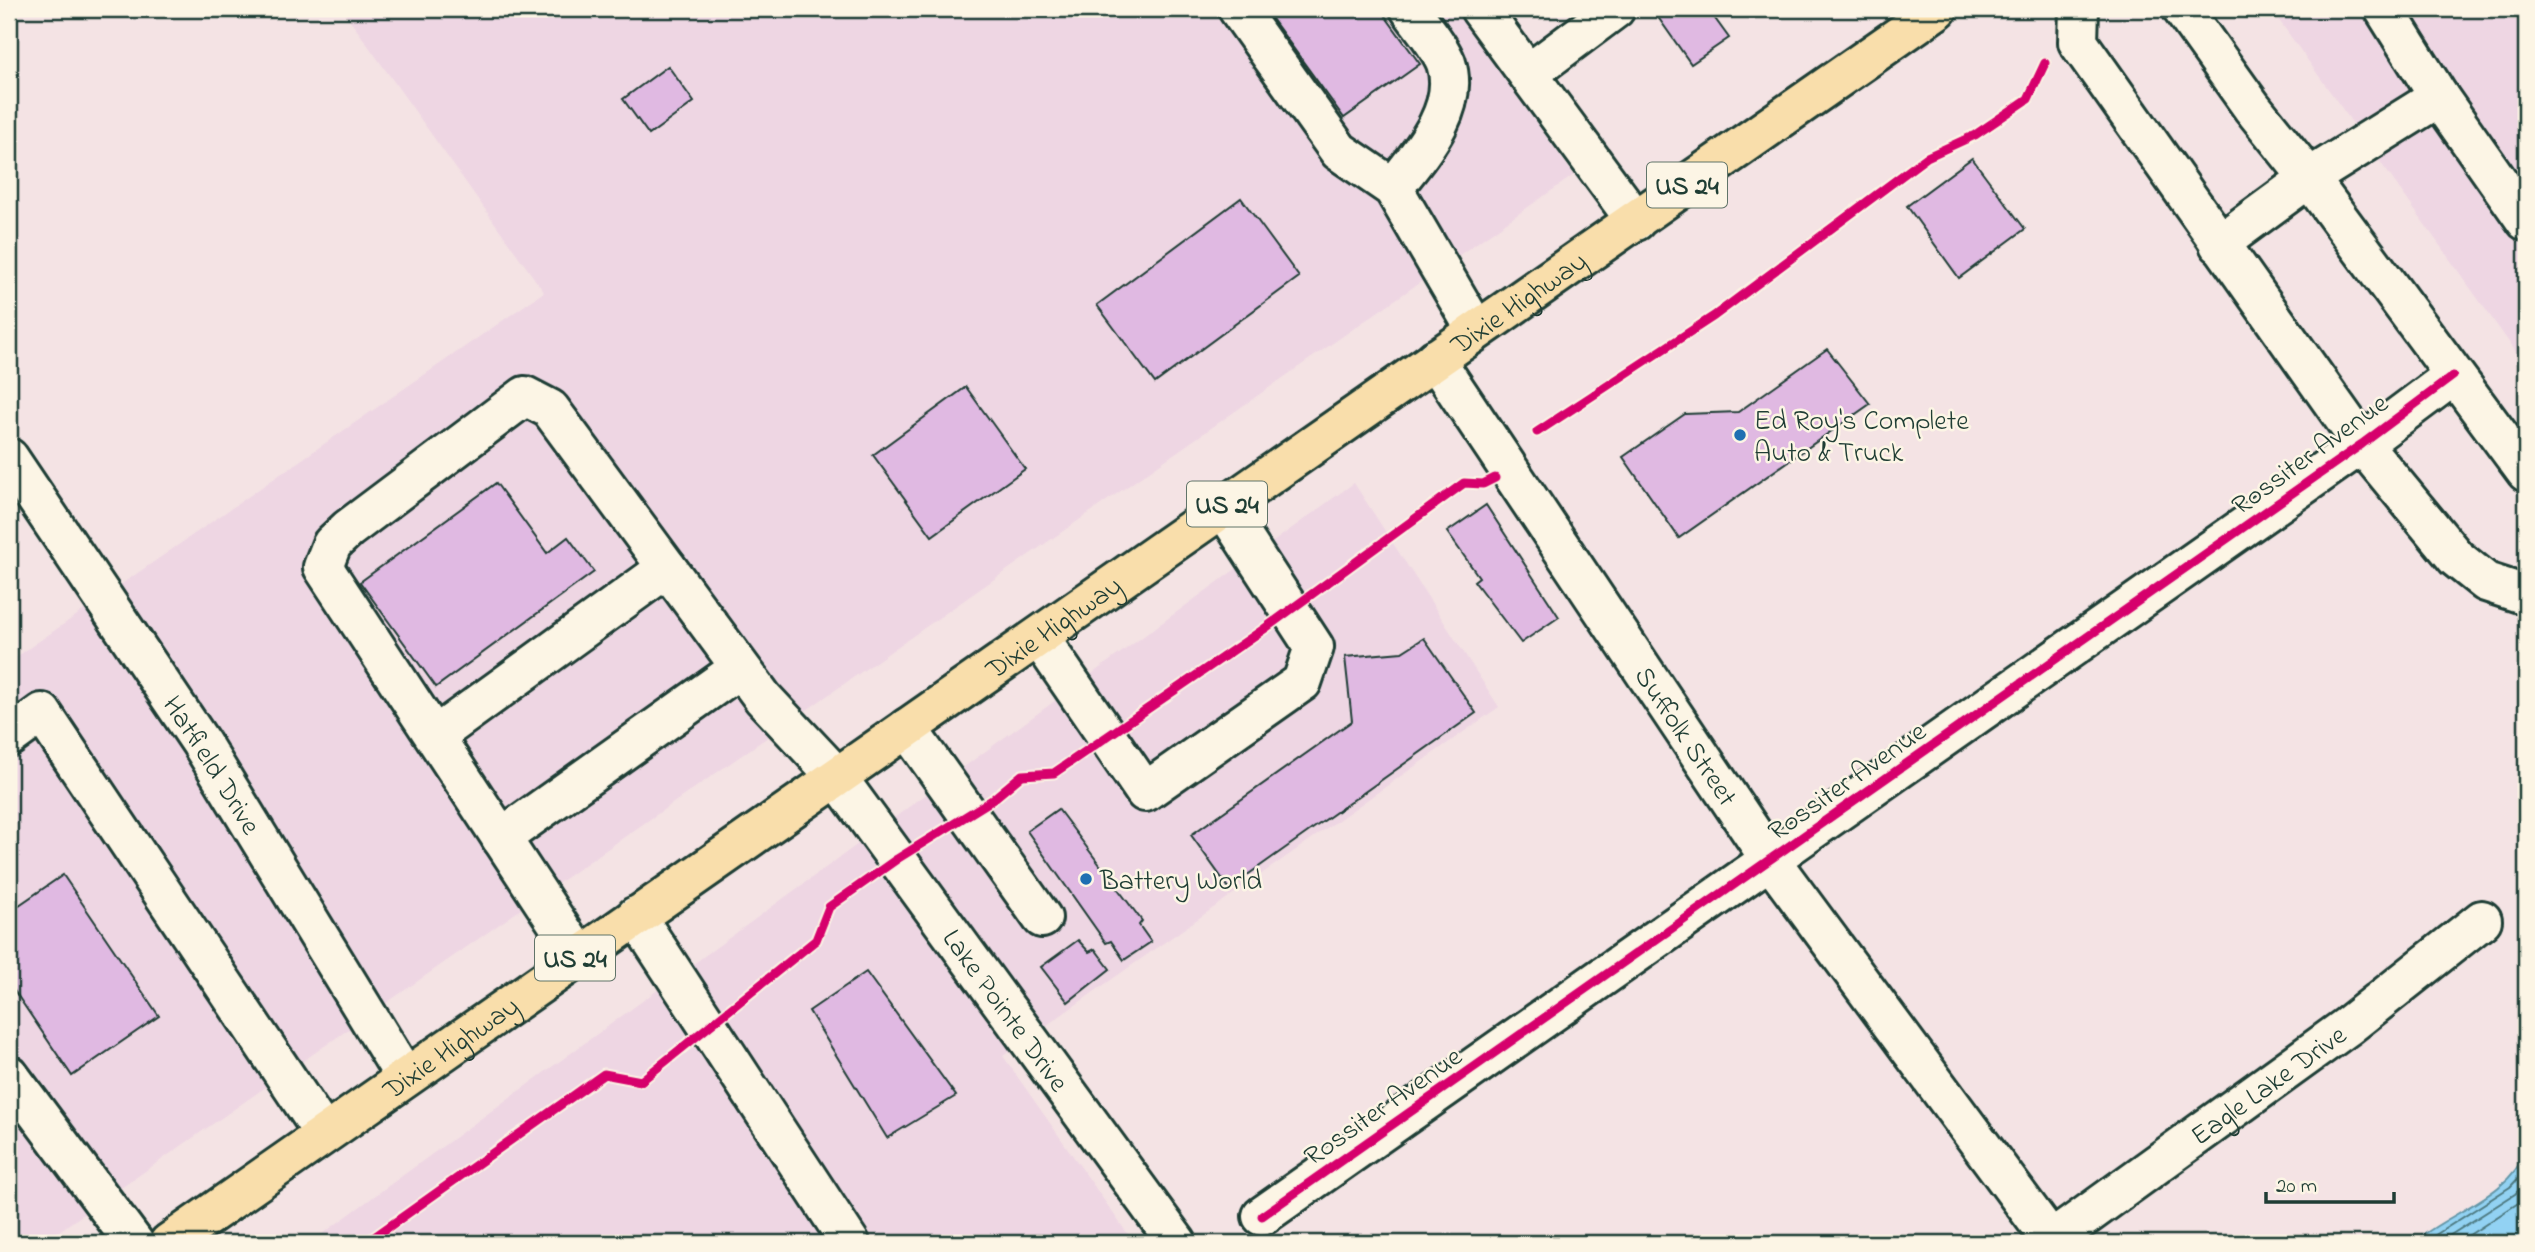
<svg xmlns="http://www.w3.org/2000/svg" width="2535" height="1252" viewBox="0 0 2535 1252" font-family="'Indie Flower',sans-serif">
	<rect width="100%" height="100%" fill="#f4e3e4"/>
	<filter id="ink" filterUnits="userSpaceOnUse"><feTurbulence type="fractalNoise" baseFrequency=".0143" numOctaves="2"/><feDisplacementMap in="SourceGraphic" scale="14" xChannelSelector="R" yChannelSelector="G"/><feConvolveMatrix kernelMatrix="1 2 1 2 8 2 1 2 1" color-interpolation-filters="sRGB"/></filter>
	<g filter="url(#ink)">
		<g fill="#eed6e3">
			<path d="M342,9H1454L1574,175L42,1243H9V662L544,292Z"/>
			<path d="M2271,9H2526V366Z"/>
			<path d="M1354,483L1499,707L1003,1056L1134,1243H310Z"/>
		</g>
		<path fill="#92d2f3" stroke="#6496a7" stroke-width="2" d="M2526,1150V1243H2413C2448,1212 2510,1197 2526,1150Z"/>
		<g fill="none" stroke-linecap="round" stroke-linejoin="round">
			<g stroke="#4d7980" stroke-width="2">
				<path d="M2423,1243L2510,1187L2526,1170"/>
				<path d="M2438,1243L2515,1194L2526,1183"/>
				<path d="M2457,1243L2526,1198"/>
			</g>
		</g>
		<g fill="#e0b9e2" stroke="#1f3d34" stroke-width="2">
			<path d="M1265,9H1380L1420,64L1344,118Z"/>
			<path d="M1660,9H1708L1729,38L1691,64L1655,13Z"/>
			<path d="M668,66L694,102L649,135L623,99Z"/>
			<path d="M1972,158L2025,229L1959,278L1907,206Z"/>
			<path d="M1241,198L1299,277L1155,383L1097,305Z"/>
			<path d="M1827,349L1870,404L1679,538L1623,457L1685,414L1738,412Z"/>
			<path d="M966,387L1025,469L932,536L873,455Z"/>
			<path d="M496,483L547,553L568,537L594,572L436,687L360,582Z"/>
			<path d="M1486,505L1559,617L1521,643L1474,581L1479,577L1447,532Z"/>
			<path d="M1424,638L1476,713L1229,888L1191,835L1352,721L1345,657L1402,652Z"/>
			<path d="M1058,809L1142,921L1139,925L1151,942L1124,960L1111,941L1106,943L1027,831Z"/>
			<path d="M63,875L159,1016L72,1076L9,983V912Z"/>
			<path d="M1078,940L1089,952L1095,949L1110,969L1068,1002L1041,967Z"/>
			<path d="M866,972L956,1096L887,1138L809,1011Z"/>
		</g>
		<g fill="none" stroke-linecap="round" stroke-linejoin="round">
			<g stroke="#1f3d34" stroke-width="44">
				<g id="minor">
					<path d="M1238,9L1339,151L1393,188L1476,330"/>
					<path d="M1480,9L1636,221"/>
					<path d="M2079,9L2078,42L2362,444L2456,558L2486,582L2526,595"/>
					<path d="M2182,9L2252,107L2309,178L2526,472"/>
					<path d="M2384,9L2439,97L2526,221"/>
					<path d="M1528,74L1615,9"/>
					<path d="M1393,188C1419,155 1461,109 1446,63C1439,45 1421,25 1410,9"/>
					<path d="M2219,244L2309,178L2439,97"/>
					<path id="s1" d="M1435,359L1771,861L2051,1240"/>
					<path id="s2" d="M9,458L201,743L405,1077"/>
					<path d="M1039,637L1145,792L1302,682L1314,647L1223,507"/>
					<path d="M907,728L1042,918"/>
					<path d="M435,736L667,568"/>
					<path d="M9,737L42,713L324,1134"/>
					<path d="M501,838L740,668"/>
					<path d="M636,916L850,1243"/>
					<path id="s3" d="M579,956L323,567L332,544L348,529L525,396L550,409L763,698L837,777L1177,1243"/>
					<path d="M9,1075L134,1243"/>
					<path d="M1262,1216L2362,444L2453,376"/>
					<path id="s4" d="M2048,1243L2348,1026L2482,920"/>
				</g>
			</g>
			<g stroke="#1f3d34" stroke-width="44">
				<g id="major">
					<path id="s5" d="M169,1243L1938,9"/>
				</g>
			</g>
			<g stroke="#1f3d34" stroke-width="4.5" stroke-dasharray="2 5" stroke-linecap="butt">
				<path d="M1537,432L1714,316L1927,157L1975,135L2028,99L2044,64"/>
				<path d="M1323,586L1464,483H1470"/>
				<path d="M1139,715L1256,634"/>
				<path d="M1003,792L1022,775L1054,773L1074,759"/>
				<path d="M739,1002L816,940L829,907L864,883"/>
				<path d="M366,1243L604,1074L641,1081L678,1051"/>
			</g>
			<use href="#minor" stroke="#fcf5e5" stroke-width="38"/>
			<use href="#major" stroke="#f9deab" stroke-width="38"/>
			<g stroke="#fcf5e5" stroke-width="13">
				<g id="cycleway">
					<path d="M1537,432L1714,316L1927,157L1975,135L2028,99L2045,63"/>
					<path d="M1262,1216L2362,444L2453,376"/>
					<path d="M366,1243L604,1074L641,1081L816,940L829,907L897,859L992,800L1022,775L1054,773L1264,629L1464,483L1483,484L1495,478"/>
				</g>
			</g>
			<use href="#cycleway" stroke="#d6006c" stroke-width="9"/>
		</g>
	</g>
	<g fill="#1f6fb2" stroke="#fcf5e5" stroke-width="2.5">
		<circle cx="1740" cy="435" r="7"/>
		<circle cx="1086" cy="879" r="7"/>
	</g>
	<g text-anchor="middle" stroke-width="5" stroke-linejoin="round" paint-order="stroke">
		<g fill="#fcf5e5" stroke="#617469" stroke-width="2">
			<rect x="1647" y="162.5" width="80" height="45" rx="5"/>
			<rect x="1187" y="481.5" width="80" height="45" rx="5"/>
			<rect x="535" y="935.5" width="80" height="45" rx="5"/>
		</g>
		<g font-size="26" font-weight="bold" fill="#1f3d34">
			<text x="1687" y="194">US 24</text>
			<text x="1227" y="513">US 24</text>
			<text x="575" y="967">US 24</text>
		</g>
		<g font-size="28" fill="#1f3d34" stroke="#fcf5e5">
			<text dy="10" stroke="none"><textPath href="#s5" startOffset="1645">Dixie Highway</textPath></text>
			<text transform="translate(2309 453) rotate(-36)" y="10">Rossiter Avenue</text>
			<text dy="10" stroke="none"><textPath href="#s5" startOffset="1078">Dixie Highway</textPath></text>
			<text dy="10" stroke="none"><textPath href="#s1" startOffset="453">Suffolk Street</textPath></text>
			<text dy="10" stroke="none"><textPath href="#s2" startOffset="368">Hatfield Drive</textPath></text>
			<text transform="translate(1846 780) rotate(-35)" y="10">Rossiter Avenue</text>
			<text dy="10" stroke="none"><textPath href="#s3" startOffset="1517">Lake Pointe Drive</textPath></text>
			<text dy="10" stroke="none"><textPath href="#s5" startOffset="343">Dixie Highway</textPath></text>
			<text dy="10" stroke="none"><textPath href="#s4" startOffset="271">Eagle Lake Drive</textPath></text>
			<text transform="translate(1382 1105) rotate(-35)" y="10">Rossiter Avenue</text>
		</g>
		<g font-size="28" fill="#1f3d34" stroke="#fcf5e5" text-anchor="start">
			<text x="1754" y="429">Ed Roy's Complete<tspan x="1754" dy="32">Auto &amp; Truck</tspan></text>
			<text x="1100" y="889">Battery World</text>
		</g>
	</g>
	<rect width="2535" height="1252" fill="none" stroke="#fcf5e5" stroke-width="35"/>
	<rect x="18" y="18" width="2500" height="1217" fill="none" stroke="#1f3d34" stroke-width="2.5" filter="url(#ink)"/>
	<path d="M2266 1192v10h128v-10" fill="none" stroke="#1f3d34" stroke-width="3.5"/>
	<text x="2276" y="1192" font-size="21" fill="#1f3d34" stroke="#fcf5e5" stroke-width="5" paint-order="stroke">20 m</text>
</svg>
